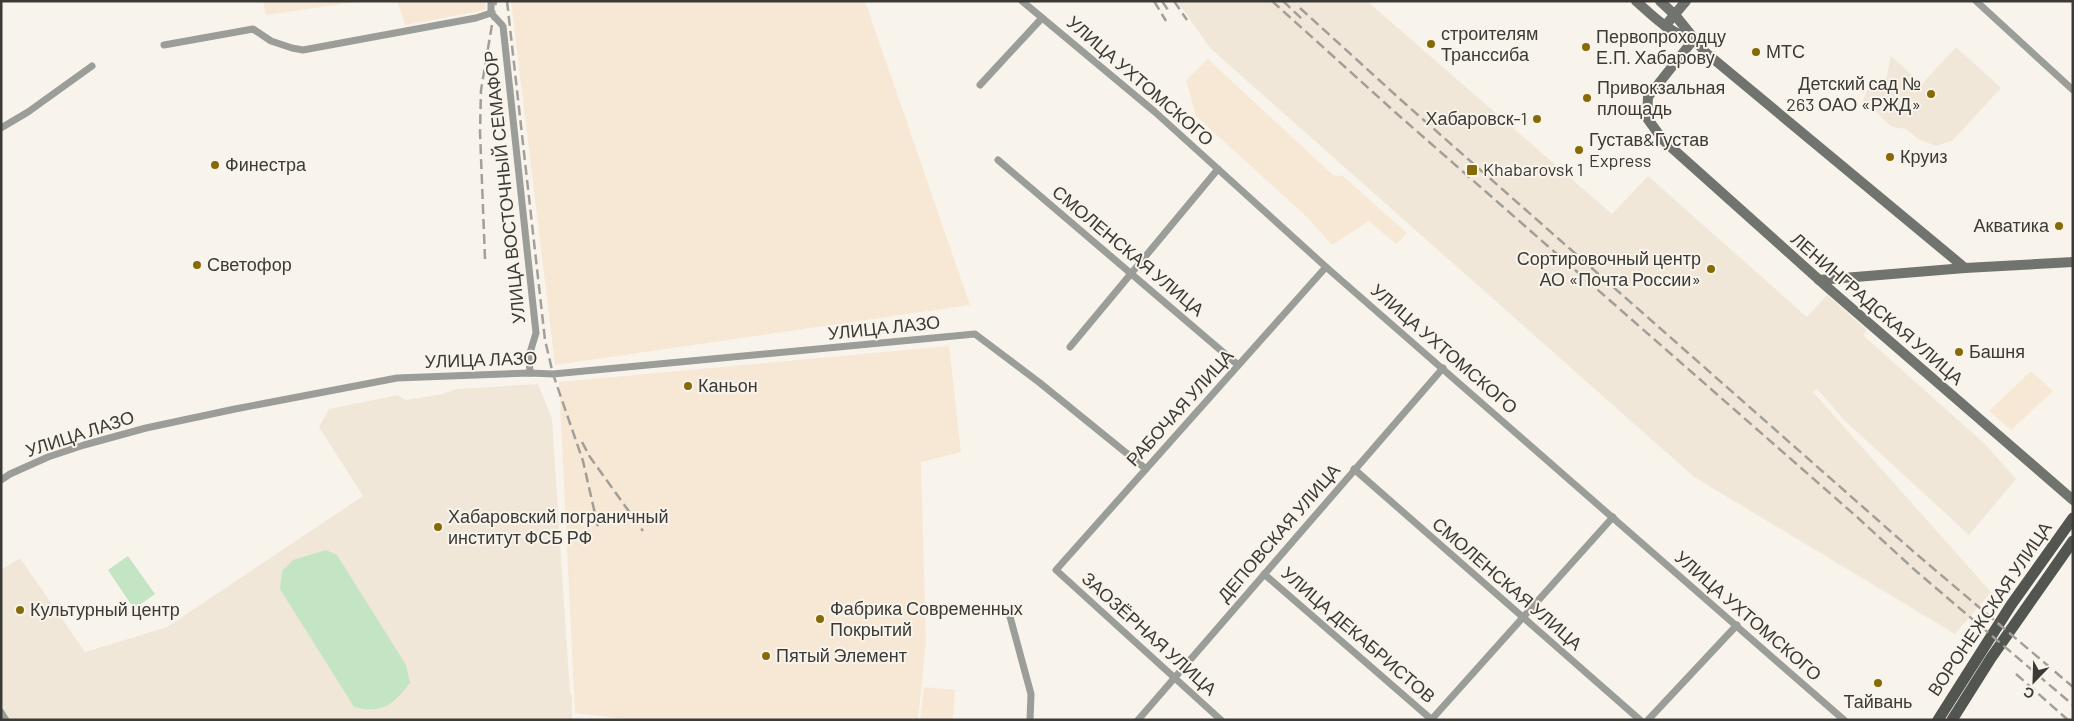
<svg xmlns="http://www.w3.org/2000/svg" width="2074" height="721" viewBox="0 0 2074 721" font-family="Barlow,sans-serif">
	<rect width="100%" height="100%" fill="#f9f4eb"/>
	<g fill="#f1e7d9">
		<path d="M1177,1H1367L1612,214L1648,176L1807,317L1827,295L1867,330L1863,335L1865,337L1985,444L2016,479L1969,535L1844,420L1817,389L1813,392L1991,592L1955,634L1694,477L1210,48Z"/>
		<path d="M1956,47L2001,88L1952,141L1936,146L1918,139L1906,129L1892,127L1863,100L1871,82L1885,84L1891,56L1922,84Z"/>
		<path d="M538,384L552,419L570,694H572V720H10L1,704V570L20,558L85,652L167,627L363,496L319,427L329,409L398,395L406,400L443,394L456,389Z"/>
	</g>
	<g fill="#f7e8d5">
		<path d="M263,1H364L266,15Z"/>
		<path d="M397,1H485L486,10L405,25Z"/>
		<path d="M511,1H865L970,305L555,365Z"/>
		<path d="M1208,59L1333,175L1343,176L1407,233L1396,244L1369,221L1332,245L1308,218L1196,116L1186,80Z"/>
		<path d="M949,346L961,452L921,462L926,642L918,720H631L575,713L559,382Z"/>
		<path d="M2031,371L2053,391L2011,430L1989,411Z"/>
		<path d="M924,687L955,690L953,720H920Z"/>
	</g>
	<g fill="#c3e5c4">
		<path d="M326,550L337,555L406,665L410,683C393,705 382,714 354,707L280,589L282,571L293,560Z"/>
		<path d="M128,556L155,594L134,609L108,570Z"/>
	</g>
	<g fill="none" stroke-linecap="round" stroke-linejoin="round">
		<g stroke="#9b9d99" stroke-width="7">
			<path d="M491,1V13L503,26L536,333L529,356L530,373"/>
			<path d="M1022,1L1155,112L1326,267L1844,720"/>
			<path d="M1976,1L2073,90"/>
			<path d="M164,45L253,29L271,41L292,48L303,50L476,18L491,13"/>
			<path d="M980,85L1042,18"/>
			<path d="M1,128L28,112L92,66"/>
			<path d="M998,160L1238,365"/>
			<path d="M1070,347L1218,169"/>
			<path d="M1354,469L1640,720"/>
			<path d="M1,480L10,474L48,457L84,445L146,428L235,409L397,378L530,373L553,374L975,334L1040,383L1146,469"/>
			<path d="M1264,574L1432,720"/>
			<path d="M1009,613L1031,694L1030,720"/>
			<path d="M1,712L6,720"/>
			<path d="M1138,720L1443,368"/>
			<path d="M1221,720L1056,570L1326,267"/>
			<path d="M1431,720L1613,517"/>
			<path d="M1648,720L1737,625"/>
		</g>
		<g stroke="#71736e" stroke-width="10">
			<path d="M1636,1C1654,17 1670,34 1694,39"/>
			<path d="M1660,1L1675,15L1705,52L1965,268L2073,262"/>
			<path d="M1665,26L1686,1"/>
			<path d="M1694,39L1648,97L1647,118L1663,140L1826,286L2073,500"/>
			<path d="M1819,280L1965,268"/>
		</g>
		<g stroke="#535650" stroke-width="11">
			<path d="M1938,720L2011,605L2073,518"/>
			<path d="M1952,720L1991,658L2073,541"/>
		</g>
		<g stroke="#a29f98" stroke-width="2.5" stroke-dasharray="10 5" stroke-linecap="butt">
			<path d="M507,1L545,340L553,374L583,461L598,527"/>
			<path d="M1154,1L1166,21"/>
			<path d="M1162,1L1170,13"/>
			<path d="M1174,1L1187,20"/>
			<path d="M1272,1L1396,113L1857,517L1916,571L2073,705"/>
			<path d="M1283,1L1303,20"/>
			<path d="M1300,8L1401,100L1914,552L2073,687"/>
			<path d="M485,259L480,132L481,90L496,1"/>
			<path d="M582,442L590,457L643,531"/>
			<path d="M2016,674L2068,720"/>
		</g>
	</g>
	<g fill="#866a06" stroke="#f9f4eb" stroke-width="2">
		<circle cx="1431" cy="44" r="5"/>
		<circle cx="1586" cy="47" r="5"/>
		<circle cx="1756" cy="52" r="5"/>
		<circle cx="1931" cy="94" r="5"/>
		<circle cx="1587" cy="98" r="5"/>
		<circle cx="1537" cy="119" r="5"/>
		<circle cx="1579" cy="150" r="5"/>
		<circle cx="1890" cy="157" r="5"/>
		<circle cx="215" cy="165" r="5"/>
		<rect x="1466" y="164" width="12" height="12" rx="2.5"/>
		<circle cx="2059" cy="226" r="5"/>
		<circle cx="197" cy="265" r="5"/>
		<circle cx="1711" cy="269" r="5"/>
		<circle cx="1959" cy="352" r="5"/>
		<circle cx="688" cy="386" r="5"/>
		<circle cx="438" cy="527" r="5"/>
		<circle cx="20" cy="610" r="5"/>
		<circle cx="820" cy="619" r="5"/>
		<circle cx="766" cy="656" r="5"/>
		<circle cx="1878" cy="683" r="5"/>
	</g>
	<g text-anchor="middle" stroke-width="4" stroke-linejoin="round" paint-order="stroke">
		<g font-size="18" fill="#3c3a36" stroke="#f9f4eb" text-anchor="start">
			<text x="1441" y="40">строителям<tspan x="1441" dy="21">Транссиба</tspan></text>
			<text x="1596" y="43">Первопроходцу<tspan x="1596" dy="21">Е.П. Хабарову</tspan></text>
			<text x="1766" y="58">МТС</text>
			<text x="1921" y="90" text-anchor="end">Детский сад №<tspan x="1921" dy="21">263 ОАО «РЖД»</tspan></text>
			<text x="1597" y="94">Привокзальная<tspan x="1597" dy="21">площадь</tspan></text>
			<text x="1527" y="125" text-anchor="end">Хабаровск-1</text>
			<text x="1589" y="146">Густав&amp;Густав<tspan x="1589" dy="21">Express</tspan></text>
			<text x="1900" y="163">Круиз</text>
			<text x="225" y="171">Финестра</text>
			<text x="1483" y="176">Khabarovsk 1</text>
			<text x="2049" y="232" text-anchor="end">Акватика</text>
			<text x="1701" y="265" text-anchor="end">Сортировочный центр<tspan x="1701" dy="21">АО «Почта России»</tspan></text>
			<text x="207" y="271">Светофор</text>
			<text x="1969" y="358">Башня</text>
			<text x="698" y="392">Каньон</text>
			<text x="448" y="523">Хабаровский пограничный<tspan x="448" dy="21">институт ФСБ РФ</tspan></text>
			<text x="830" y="615">Фабрика Современных<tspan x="830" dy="21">Покрытий</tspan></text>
			<text x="30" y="616">Культурный центр</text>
			<text x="776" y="662">Пятый Элемент</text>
			<text x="1878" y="708" text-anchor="middle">Тайвань</text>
		</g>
		<g font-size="18" fill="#3c3a36" stroke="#f9f4eb">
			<text transform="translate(1140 81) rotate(41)" y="6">УЛИЦА УХТОМСКОГО</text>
			<text transform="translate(505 187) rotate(-96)" y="6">УЛИЦА ВОСТОЧНЫЙ СЕМАФОР</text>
			<text transform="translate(1128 251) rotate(40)" y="6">СМОЛЕНСКАЯ УЛИЦА</text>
			<text transform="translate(1877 309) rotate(41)" y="6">ЛЕНИНГРАДСКАЯ УЛИЦА</text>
			<text transform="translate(884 328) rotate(-6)" y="6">УЛИЦА ЛАЗО</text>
			<text transform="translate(1444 349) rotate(41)" y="6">УЛИЦА УХТОМСКОГО</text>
			<text transform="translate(481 360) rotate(-2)" y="6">УЛИЦА ЛАЗО</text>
			<text transform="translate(1180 408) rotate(-48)" y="6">РАБОЧАЯ УЛИЦА</text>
			<text transform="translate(80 434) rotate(-18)" y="6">УЛИЦА ЛАЗО</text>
			<text transform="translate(1279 533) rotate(-49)" y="6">ДЕПОВСКАЯ УЛИЦА</text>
			<text transform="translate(1507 584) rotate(41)" y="6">СМОЛЕНСКАЯ УЛИЦА</text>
			<text transform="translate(1990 609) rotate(-56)" y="6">ВОРОНЕЖСКАЯ УЛИЦА</text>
			<text transform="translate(1748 616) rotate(41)" y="6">УЛИЦА УХТОМСКОГО</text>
			<text transform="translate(1149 634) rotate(42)" y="6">ЗАОЗЁРНАЯ УЛИЦА</text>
			<text transform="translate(1358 635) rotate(41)" y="6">УЛИЦА ДЕКАБРИСТОВ</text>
		</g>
	</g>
	<rect width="2074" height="721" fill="none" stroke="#3c3a36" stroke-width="5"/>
	<g transform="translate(2034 681) rotate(203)" stroke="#f9f4eb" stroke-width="4" paint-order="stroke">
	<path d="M0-4L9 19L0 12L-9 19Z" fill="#3c3a36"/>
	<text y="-8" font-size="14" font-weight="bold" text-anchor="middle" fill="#3c3a36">С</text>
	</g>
</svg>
